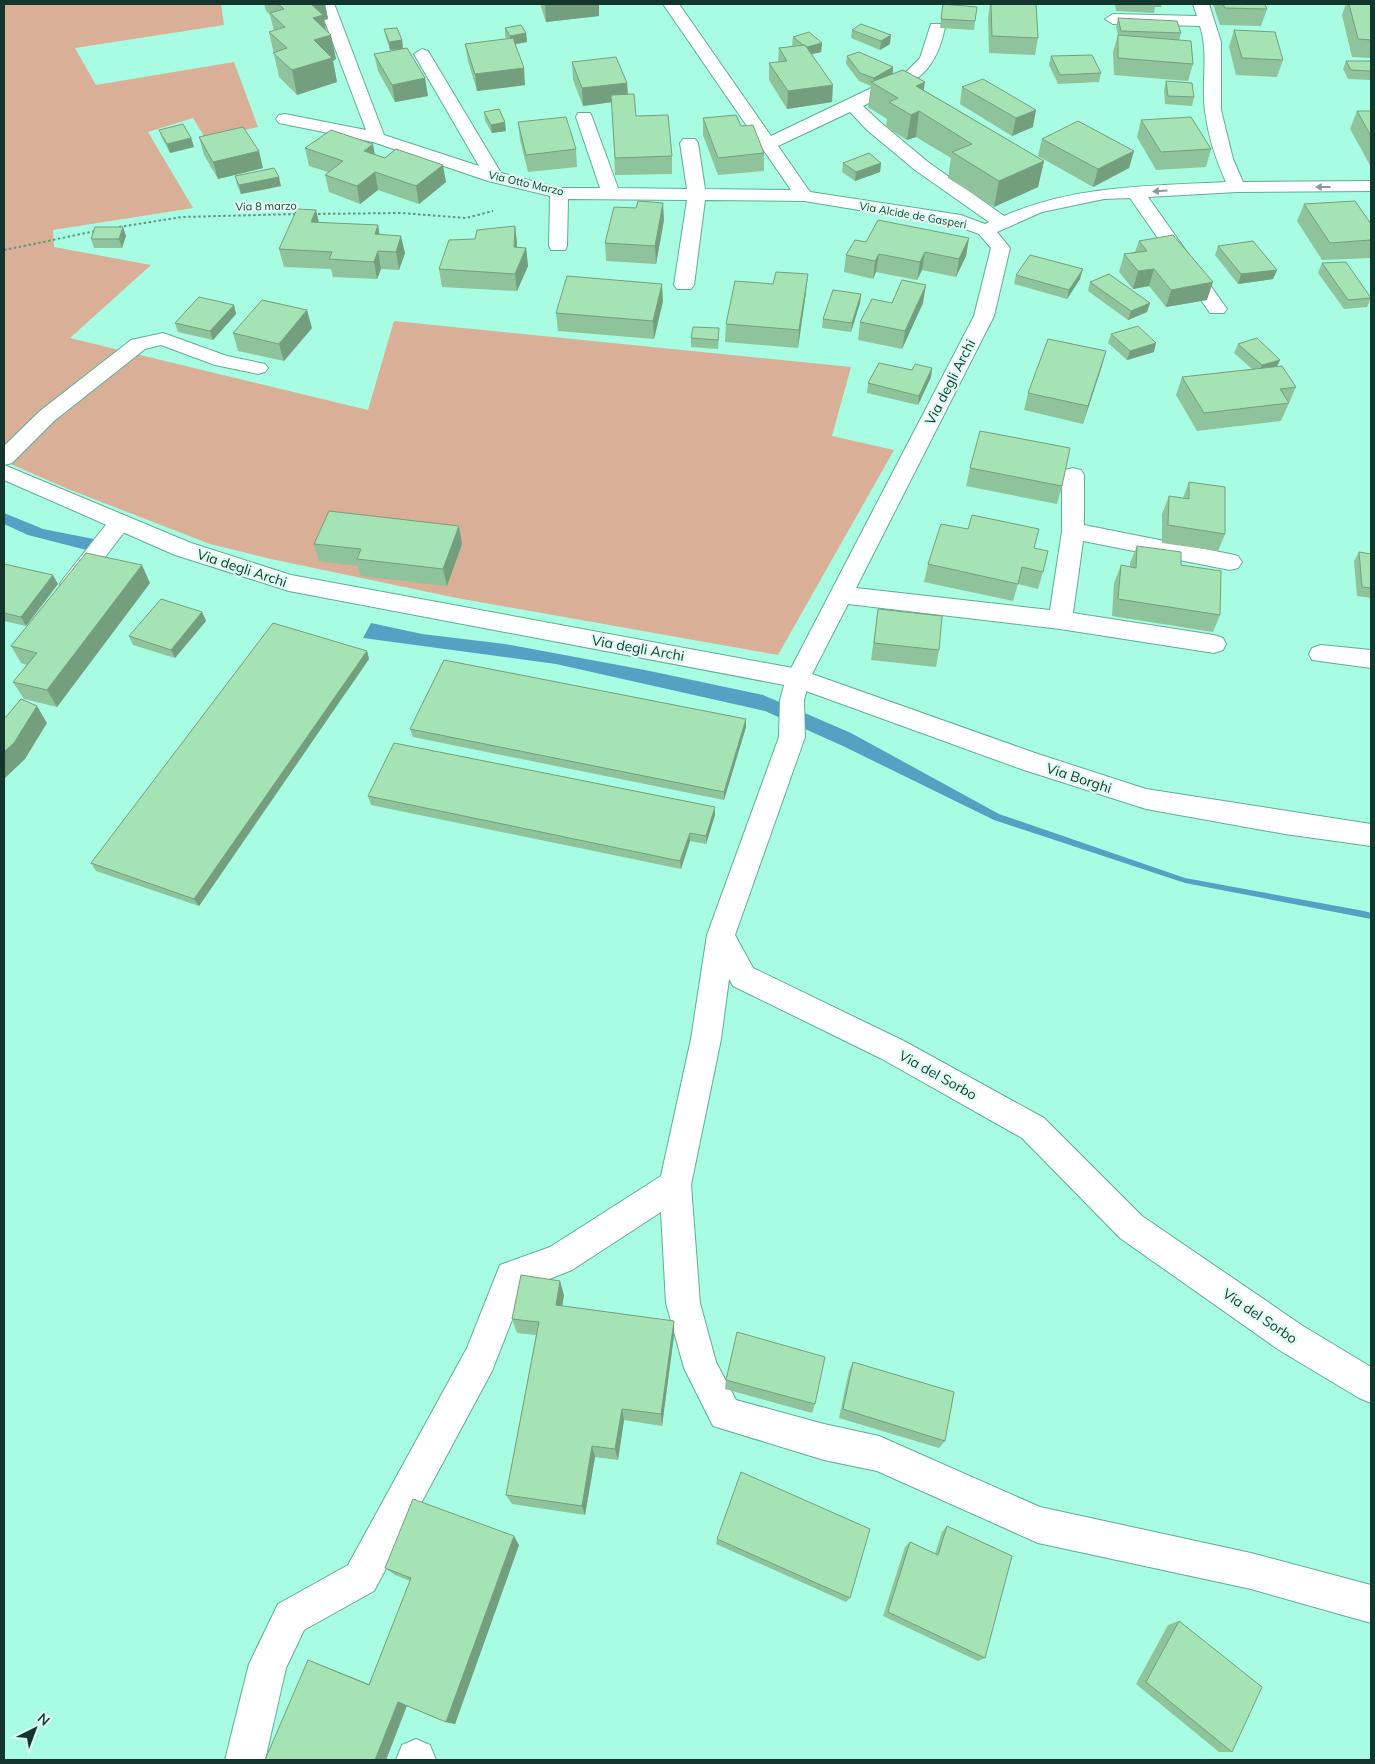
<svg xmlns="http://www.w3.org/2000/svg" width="1375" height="1764" viewBox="0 0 1375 1764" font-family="Mulish,sans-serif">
	<rect width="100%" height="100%" fill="#a8fce1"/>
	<path fill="#d9af97" d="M4,4H221L224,25L75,48L96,85L234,62L258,127L205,138L193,118L148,132L193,208L53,230L54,247L151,265L70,338L368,410L394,321L851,367L832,436L894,450L778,655L457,598L271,559L210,544L68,489L4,461Z"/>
	<g fill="#56a0c4">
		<path d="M4,513L43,529L104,541L94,552L28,535L4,524Z"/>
		<path d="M371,623L422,634L505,644L645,670L763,695L851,733L999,814L1185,878L1364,911L1371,913V919L1185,883L994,820L845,747L765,711L556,664L363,638Z"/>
	</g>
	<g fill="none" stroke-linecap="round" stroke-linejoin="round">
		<g stroke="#5caf96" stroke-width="2">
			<g id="minor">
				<path d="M321,4H333L335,6L384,135L479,166L414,54L422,49L428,51L501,173L559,188H600L576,117L578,113H590L592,117L618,188L687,189L680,143L683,139H695L698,143L705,189L791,190L663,4H679L771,136L907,71L920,58L931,24H943L945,27C934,81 908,84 863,106L880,122L928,162L1004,216C1074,185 1151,186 1226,182C1216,160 1208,136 1205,111C1201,82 1209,54 1200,26L1113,24L1105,19L1113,14L1197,16L1193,4H1209L1221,42V110L1233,159L1243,182L1371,181V191L1237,192L1148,197L1227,309L1224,313H1210L1130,198L1104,199L1042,212L997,232L1010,248L994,316L856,588L1050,610L1062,531V475L1065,470L1073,468L1081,470L1084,475V525L1230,554L1238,556L1242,562L1238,568L1230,570L1083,541L1073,613L1214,635L1223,638L1226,644L1223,650L1214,653L1060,629L848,604L810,678L804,700L805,737L735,935L753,968L904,1041L1044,1118L1142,1216L1303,1326L1371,1367V1403L1359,1398L1279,1350L1120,1238L1022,1138L882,1059L733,986L729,979L721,1039L691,1185L700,1303L716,1362L736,1400L824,1424L879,1436L1040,1507L1251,1553L1371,1585V1623L1251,1589L1038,1543L877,1471L824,1460L713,1426L684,1368L666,1303L661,1212L572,1270L524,1289L492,1371L374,1591L304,1630L286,1668L265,1760H225L249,1664L278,1604L348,1565L467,1348L500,1265L550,1247L661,1176L691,1039L707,935L779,737L780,700L786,678L974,316L991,248L979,234L957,226L804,201L705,200L694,285L691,289H677L674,285L687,200L568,199L567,246L565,250H551L549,246L550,196L488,181L373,142L279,123L276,119L279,115L285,114L366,130L319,6ZM850,112L867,130L915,170L989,222L985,224L961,215L810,192L778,146Z"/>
				<path d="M163,333L227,356L265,364L268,368L265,372L258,374L215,365L161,345L145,349L54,421L12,463L4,465V446L40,411L131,340Z"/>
				<path d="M120,514L128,517L131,522L128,527L80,590L72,592L64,590L60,584L64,578L112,517Z"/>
				<path d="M1321,645L1371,650V668L1312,660L1309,654L1312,648Z"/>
				<path d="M416,1739L430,1745L436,1760H396L402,1745Z"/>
			</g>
		</g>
		<g stroke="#5caf96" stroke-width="2">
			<path id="major" d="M4,465L191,543L291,575L798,669L1038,754L1146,789L1371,824V846L1285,834L1146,809L1021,769L795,687L289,591L175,555L4,480Z"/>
		</g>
		<g stroke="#5c9684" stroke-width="2" stroke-dasharray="2.5 2.5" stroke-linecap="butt">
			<path d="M313,214L401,213L466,218L493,211"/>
			<path d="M119,227L182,217L297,214"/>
			<path d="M4,250L96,231"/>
		</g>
		<use href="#minor" fill="#fff" fill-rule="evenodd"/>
		<use href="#major" fill="#fff" fill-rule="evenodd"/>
	</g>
	<g fill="#8ec39b">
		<path d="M264,4H325L328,19L324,20L326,30L336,59L333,61L337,82L297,95L279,77L269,32L274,31L270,15L266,11Z"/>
		<path d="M540,4H599V16L546,22Z"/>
		<path d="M943,4L975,21L974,30L940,28Z"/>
		<path d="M990,4H1036L1038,38L1035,55L989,53L988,18Z"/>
		<path d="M1115,4H1162L1161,7H1155L1154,13L1116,11Z"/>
		<path d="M1213,4H1265L1267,9L1261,26L1220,25Z"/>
		<path d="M1346,4H1371V58L1352,57L1342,15Z"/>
		<path d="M1118,18L1181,33L1179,40L1193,64L1188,81L1114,75L1113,52L1118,35L1116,27Z"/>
		<path d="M505,28L526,33L527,42L515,44L525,85L477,91L468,61L465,44L507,39L505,37Z"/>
		<path d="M384,29L402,40L403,49L425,78L428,96L395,102L378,71L374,54L403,49L390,50L386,38Z"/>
		<path d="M852,30L890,44L880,50L851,38Z"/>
		<path d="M1234,30L1283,60L1277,77L1236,75L1229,47Z"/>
		<path d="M793,37L822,43L821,52L812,54L832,102L787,109L769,80V63L778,62L779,48L793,46L792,45Z"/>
		<path d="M847,56L893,67V74L924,90L1044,161L1038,187L994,207L948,178L951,158L916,137L907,140L886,127L887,119L868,107L871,86L859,81L846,64Z"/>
		<path d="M1051,56L1101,73L1099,82L1058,84L1049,65Z"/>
		<path d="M1346,61H1371V80L1348,79L1343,69Z"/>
		<path d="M572,62L627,83L628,94L636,116L672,156V174L615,175L612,102L583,106L573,80Z"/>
		<path d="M1166,81L1194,97L1192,106L1165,104L1164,90Z"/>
		<path d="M962,87L1033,127L1012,136L960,104Z"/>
		<path d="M1357,111H1371V167L1350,129Z"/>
		<path d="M484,112L506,131L492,133L485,121Z"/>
		<path d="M703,118L741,126L764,153V171L718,175L703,135Z"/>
		<path d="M1141,120L1211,149L1206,167L1156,170L1137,137Z"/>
		<path d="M518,122L576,149L577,167L528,172L520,140Z"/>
		<path d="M159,130L191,138L194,147L170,153L162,138Z"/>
		<path d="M199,137L263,168L218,179L204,155Z"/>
		<path d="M1042,139L1134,151L1129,168L1093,187L1038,156Z"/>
		<path d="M305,148L375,154L446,182L419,204L378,190L360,204L329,192L325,175L328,172L309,166Z"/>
		<path d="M843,163H881L880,172L855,181L842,172Z"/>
		<path d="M235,176L281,186L241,194L237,185Z"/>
		<path d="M1304,204L1371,224V258L1322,260L1297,221Z"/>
		<path d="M316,210L319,223L378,225L379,234L405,253L399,270L381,269L377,279L333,277L331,269L284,267L279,249Z"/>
		<path d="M664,220L656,264L606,261L605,243Z"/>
		<path d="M515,226L517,247L526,248L528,266L517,291L442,287L439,269L475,239Z"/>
		<path d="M126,236L122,248H94L91,239Z"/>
		<path d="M969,238L966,256L956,277L922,270L917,280L876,272L873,279L844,272L846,255L866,242Z"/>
		<path d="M1139,241L1207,300L1166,307L1149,286L1133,289L1119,272L1124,254L1135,252Z"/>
		<path d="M1218,246L1277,270L1273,279L1238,284L1215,255Z"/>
		<path d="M1322,263L1371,298L1367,307L1344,309L1318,273Z"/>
		<path d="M1016,275L1080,279L1067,299L1014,284Z"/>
		<path d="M1090,282L1150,303L1147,312L1128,320L1088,291Z"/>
		<path d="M773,284L806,292L798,348L725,342L726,324Z"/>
		<path d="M861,294L860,303L851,332L822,328L823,319Z"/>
		<path d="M663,301L654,339L558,331L556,313Z"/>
		<path d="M892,303H923L902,349L858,340L860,322Z"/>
		<path d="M234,305L236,314L213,340L178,332L175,323Z"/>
		<path d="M312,328L284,361L238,351L233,333Z"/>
		<path d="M1111,334L1154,352L1127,360L1108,343Z"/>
		<path d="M719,337L718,349L691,347V338Z"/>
		<path d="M1238,344L1277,366L1296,387L1281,421L1197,431L1176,395L1182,377L1252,369L1234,353Z"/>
		<path d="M1106,351L1083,424L1024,410L1028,393Z"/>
		<path d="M932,368L931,377L918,405L867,393L868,383L912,370Z"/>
		<path d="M970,468L1062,486L1057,504L966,486Z"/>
		<path d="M1189,482L1225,534L1218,551L1162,543V514L1169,496L1183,498Z"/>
		<path d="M314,544H462L447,586L361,576L358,566L319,561Z"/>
		<path d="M1137,546L1181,565L1220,615L1213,632L1112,616L1114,583L1121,565L1130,567V563Z"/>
		<path d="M1034,548L1043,572L1038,589L1018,584L1013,601L924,582L928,564Z"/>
		<path d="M1359,552L1371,554V598L1357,596L1354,561Z"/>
		<path d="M4,564L58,584L26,626L4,621Z"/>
		<path d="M150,583L57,707L24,699L13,682L27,665L21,663L11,646Z"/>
		<path d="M878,609L939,650L936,667L871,660Z"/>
		<path d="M202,612L206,621L175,658L133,645L129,636Z"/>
		<path d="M367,651L369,659L199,906L96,871L91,863Z"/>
		<path d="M746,719V727L724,800L413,737L410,729Z"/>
		<path d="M368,796L715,815L706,844L690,841L681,869L371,805Z"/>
		<path d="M564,1295L562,1306L674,1321V1335L662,1426L624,1420L618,1460L595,1457L585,1515L512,1504L506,1495L536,1335L517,1333L512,1319Z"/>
		<path d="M853,1362L945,1441L939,1448L839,1418L849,1371Z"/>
		<path d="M726,1380L815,1404L812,1413L725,1389Z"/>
		<path d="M947,1526L985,1658L978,1661L883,1616L905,1547L910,1542L935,1554L942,1532Z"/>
		<path d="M717,1539L850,1598L846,1602L716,1544Z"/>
		<path d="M519,1545L455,1724L446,1722L407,1706L386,1760H265L321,1665L369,1684L410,1581L395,1575L385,1568Z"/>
		<path d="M1179,1621L1232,1752H1219L1136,1684L1168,1625Z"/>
	</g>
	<g fill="#749f7e">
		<path d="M307,4H325L328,19L324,20L327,36L331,35L336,59L333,61L337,82L297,95L292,70L314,40Z"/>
		<path d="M558,4H599V16L546,22L545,5Z"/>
		<path d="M526,33L527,42L511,45L510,36Z"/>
		<path d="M891,35L890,44L880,50L881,41Z"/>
		<path d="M402,40L403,49L390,50L389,42Z"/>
		<path d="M822,43L821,52L805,56V47Z"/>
		<path d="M893,67L892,75L873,83L874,78Z"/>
		<path d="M524,68L525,85L477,91L475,74Z"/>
		<path d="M425,78L428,96L395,102L392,85Z"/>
		<path d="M925,82L921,107L916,86Z"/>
		<path d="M627,83L628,100L583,106L582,88Z"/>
		<path d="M833,85L832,102L787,109L788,91Z"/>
		<path d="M1036,110L1033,127L1012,136L1016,118Z"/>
		<path d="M919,111L916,137L907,140L911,115Z"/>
		<path d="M505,122L506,131L492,133L491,125Z"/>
		<path d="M191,138L194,147L170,153L167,144Z"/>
		<path d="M373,144L376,162L364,151Z"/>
		<path d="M259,151L263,168L218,179L213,162Z"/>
		<path d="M1134,151L1129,168L1093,187L1098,169Z"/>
		<path d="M1044,161L1038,187L994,207L999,181Z"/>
		<path d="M881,163L880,172L855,181L856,172Z"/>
		<path d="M443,165L446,182L419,204L416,186Z"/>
		<path d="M375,172L378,190L360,204L357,186Z"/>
		<path d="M279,177L281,186L241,194L239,185Z"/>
		<path d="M663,203L664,220L656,264L655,246Z"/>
		<path d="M316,210L320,228L311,222Z"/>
		<path d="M378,225L381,243L378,252L375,234Z"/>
		<path d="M515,226L517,243L516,265L514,247Z"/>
		<path d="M123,227L126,236L122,248L119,239Z"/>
		<path d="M401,236L405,253L399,270L396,252Z"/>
		<path d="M969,238L966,256L956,277L959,259Z"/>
		<path d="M526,248L528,266L517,291L515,274Z"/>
		<path d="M378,251L381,269L377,279L374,262Z"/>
		<path d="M925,252L922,270L917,280L920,262Z"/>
		<path d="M879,254L876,272L873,279L875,261Z"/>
		<path d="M1083,269L1080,279L1067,299L1069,290Z"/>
		<path d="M1154,269L1149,286L1133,289L1138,271Z"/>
		<path d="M1277,270L1273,279L1238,284L1241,274Z"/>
		<path d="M808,274L806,292L798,348L799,330Z"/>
		<path d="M1213,282L1207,300L1166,307L1171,290Z"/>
		<path d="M662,284L663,301L654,339L653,321Z"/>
		<path d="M926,285L923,303L902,349L905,331Z"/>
		<path d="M861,294L860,303L851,332L852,323Z"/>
		<path d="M1150,303L1147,312L1128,320L1131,311Z"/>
		<path d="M234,305L236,314L213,340L210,331Z"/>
		<path d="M307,310L312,328L284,361L279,344Z"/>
		<path d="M1156,343L1154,352L1127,360L1130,351Z"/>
		<path d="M1106,351L1101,369L1083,424L1088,406Z"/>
		<path d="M1280,360L1276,369L1258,374L1262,365Z"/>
		<path d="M932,368L931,377L918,405L919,396Z"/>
		<path d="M459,526L462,544L447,586L443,569Z"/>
		<path d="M142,565L150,583L57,707L47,690Z"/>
		<path d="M53,575L58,584L26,626L21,617Z"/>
		<path d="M202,612L206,621L175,658L171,650Z"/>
		<path d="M367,651L369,659L199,906L194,899Z"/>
		<path d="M37,706L47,723L25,759L4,779V752Z"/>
		<path d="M746,719V727L724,800V792Z"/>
		<path d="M715,807V815L706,844V836Z"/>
		<path d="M690,833V841L681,869L680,861Z"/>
		<path d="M560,1281L564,1295L560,1319L556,1305Z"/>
		<path d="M674,1321V1335L662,1426L661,1414Z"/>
		<path d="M622,1409L624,1420L618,1460L615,1449Z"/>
		<path d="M592,1446L595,1457L585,1515L582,1506Z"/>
		<path d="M514,1536L519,1545L455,1724L446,1722Z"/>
		<path d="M308,1660L321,1665L380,1689L369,1685Z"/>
		<path d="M398,1702L407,1705L386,1760H375Z"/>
	</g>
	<g fill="#a5e3b4" stroke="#749f7e">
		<path d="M278,4H311L323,15L313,18L331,35L314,40L332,58L292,70L273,53L287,48L269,32L285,27L270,13L284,9Z"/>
		<path d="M544,4H558L545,5Z"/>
		<path d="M943,4L977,7L975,21L941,19Z"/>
		<path d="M991,4H1036L1038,38L992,36Z"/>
		<path d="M1223,4H1265L1267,9L1225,8Z"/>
		<path d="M1349,4H1371V40L1358,39Z"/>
		<path d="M1118,18L1177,21L1181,33L1121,31Z"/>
		<path d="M861,24L891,35L881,41L852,30Z"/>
		<path d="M521,25L526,33L510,36L505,28Z"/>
		<path d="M397,28L402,40L389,42L384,29Z"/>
		<path d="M1234,30L1275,32L1283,60L1242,58Z"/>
		<path d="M809,32L822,43L807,47L805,45H803L793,37Z"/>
		<path d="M1118,35L1191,41L1193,64L1118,58Z"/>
		<path d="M513,38L524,68L475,74L465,44Z"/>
		<path d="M805,45L833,85L788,91L769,63L787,61L779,48Z"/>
		<path d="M407,48L425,78L392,85L374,54Z"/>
		<path d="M859,52L893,67L874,78L860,73L847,56Z"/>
		<path d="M1092,55L1101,73L1060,75L1051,56Z"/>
		<path d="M616,57L627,83L582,88L572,62Z"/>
		<path d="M1346,61H1371V71L1351,70Z"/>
		<path d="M903,70L925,82L916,86L1044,161L999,181L952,152L972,144L919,111L911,115L889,102L898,98L871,82Z"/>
		<path d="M983,79L1036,110L1016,118L962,87Z"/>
		<path d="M1166,81L1192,83L1194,97L1168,96Z"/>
		<path d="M634,94L636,116L668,115L672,156L615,158L611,95Z"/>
		<path d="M499,109L505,122L491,125L484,112Z"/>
		<path d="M1357,111H1371V136Z"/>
		<path d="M736,115L741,126L753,125L764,153L718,158L703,118Z"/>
		<path d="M566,117L576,149L526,155L518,122Z"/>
		<path d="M1191,117L1211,149L1161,152L1141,120Z"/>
		<path d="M1078,121L1134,151L1098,169L1042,139Z"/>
		<path d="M183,124L191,138L167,144L159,130Z"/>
		<path d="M243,127L259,151L213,162L199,137Z"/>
		<path d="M331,130L373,144L364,151L385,158L396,149L443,165L416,186L375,172L357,186L325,175L343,161L305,148Z"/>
		<path d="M869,153L881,163L856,172L843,163Z"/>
		<path d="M274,168L279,177L239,185L235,176Z"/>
		<path d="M638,201L663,203L655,246L605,243L614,207L636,208Z"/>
		<path d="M1355,201L1371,224V240L1330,243L1304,204Z"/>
		<path d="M297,209L316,210L311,222L378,225L375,234L401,236L396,252L378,251L374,262L329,259L332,252L279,249Z"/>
		<path d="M878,220L969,238L959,259L925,252L920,262L879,254L875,261L846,255L855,240L866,242Z"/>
		<path d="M515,226L514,247L526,248L515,274L439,269L449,240L475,239L477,230Z"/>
		<path d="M95,227H123L119,239H91Z"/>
		<path d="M1173,235L1213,282L1171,290L1154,269L1138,271L1124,254L1147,251L1139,241Z"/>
		<path d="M1253,241L1277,270L1241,274L1218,246Z"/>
		<path d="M1030,255L1083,269L1069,290L1016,275Z"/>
		<path d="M1346,262L1371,298L1348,300L1322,263Z"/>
		<path d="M776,272L808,274L799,330L726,324L735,281L773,284Z"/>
		<path d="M1109,274L1150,303L1131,311L1090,282Z"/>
		<path d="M567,276L662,284L653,321L556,313Z"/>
		<path d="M902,280L926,285L905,331L860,322L872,299L892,303Z"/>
		<path d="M833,290L861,294L852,323L823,319Z"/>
		<path d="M199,297L234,305L210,331L175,323Z"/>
		<path d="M262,300L307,310L279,344L233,333Z"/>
		<path d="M1138,326L1156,343L1130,351L1111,334Z"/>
		<path d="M693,327L719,328L718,340L691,338Z"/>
		<path d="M1257,338L1280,360L1262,365L1238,344Z"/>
		<path d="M1048,339L1106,351L1088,406L1028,393Z"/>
		<path d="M879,363L912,370L915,364L932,368L919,396L868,383Z"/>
		<path d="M1282,366L1296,387L1280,389L1289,403L1204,413L1182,377Z"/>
		<path d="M980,431L1070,448L1062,486L970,468Z"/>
		<path d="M1189,482L1225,487V534L1168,525L1169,496L1189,499Z"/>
		<path d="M329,511L459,526L443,569L357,559L361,549L314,544Z"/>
		<path d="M972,515L1039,529L1034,548L1048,551L1043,572L1022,567L1018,584L928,564L941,524L968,529Z"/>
		<path d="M1137,546L1181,552V565L1221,571L1220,615L1118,599L1121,565L1136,568Z"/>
		<path d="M1359,552L1371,554V588L1362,587Z"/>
		<path d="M86,553L142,565L47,690L13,682L37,653L11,646Z"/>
		<path d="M4,564L53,575L21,617L4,613Z"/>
		<path d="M161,599L202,612L171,650L129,636Z"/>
		<path d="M878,609L942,616L939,650L874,643Z"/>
		<path d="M273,623L367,651L194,899L91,863Z"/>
		<path d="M444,660L746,719L724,792L410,729Z"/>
		<path d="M21,699L37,706L14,743L4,752V719Z"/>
		<path d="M394,743L715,807L706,836L690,833L680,861L368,796Z"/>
		<path d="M521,1275L560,1281L556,1305L674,1321L661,1414L622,1409L615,1449L592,1446L582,1506L506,1495L539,1322L512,1319Z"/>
		<path d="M737,1332L825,1357L815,1404L726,1380Z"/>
		<path d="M853,1362L954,1392L945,1441L843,1409Z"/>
		<path d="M741,1472L870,1529L850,1598L717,1539Z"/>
		<path d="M413,1499L514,1536L446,1722L398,1702L375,1760H265L308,1660L369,1685L411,1578L385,1568Z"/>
		<path d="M947,1526L1012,1556L985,1658L888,1612L910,1542L938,1555Z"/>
		<path d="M1179,1621L1262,1687L1232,1752L1146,1682Z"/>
	</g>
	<defs><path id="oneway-solid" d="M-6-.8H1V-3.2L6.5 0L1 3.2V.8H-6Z" transform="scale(1.25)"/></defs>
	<g fill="#899a96">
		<use href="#oneway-solid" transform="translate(1323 187) rotate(180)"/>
		<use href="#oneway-solid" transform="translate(1160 191) rotate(177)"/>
	</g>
	<g text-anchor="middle" stroke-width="4.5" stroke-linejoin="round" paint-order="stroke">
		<g font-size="11" fill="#13362c" stroke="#defef2">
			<text transform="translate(526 183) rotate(13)" y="4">Via Otto Marzo</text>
			<text transform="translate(266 206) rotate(-1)" y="4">Via 8 marzo</text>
			<text transform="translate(913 215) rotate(10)" y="4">Via Alcide de Gasperi</text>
		</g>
		<g font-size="14" fill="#13362c" stroke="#defef2">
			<text transform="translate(950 382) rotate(-63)" y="5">Via degli Archi</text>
			<text transform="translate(242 568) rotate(18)" y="5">Via degli Archi</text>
			<text transform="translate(638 648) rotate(10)" y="5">Via degli Archi</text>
			<text transform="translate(1079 778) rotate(18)" y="5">Via Borghi</text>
			<text transform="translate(938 1075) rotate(29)" y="5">Via del Sorbo</text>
			<text transform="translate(1260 1316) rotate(34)" y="5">Via del Sorbo</text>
		</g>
	</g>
	<rect width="1375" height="1764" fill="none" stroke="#13362c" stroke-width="10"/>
	<g transform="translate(35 1729) rotate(42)" stroke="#defef2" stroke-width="4" paint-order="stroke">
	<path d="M0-4L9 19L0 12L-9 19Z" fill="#13362c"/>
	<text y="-8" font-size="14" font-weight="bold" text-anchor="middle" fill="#13362c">N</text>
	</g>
</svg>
